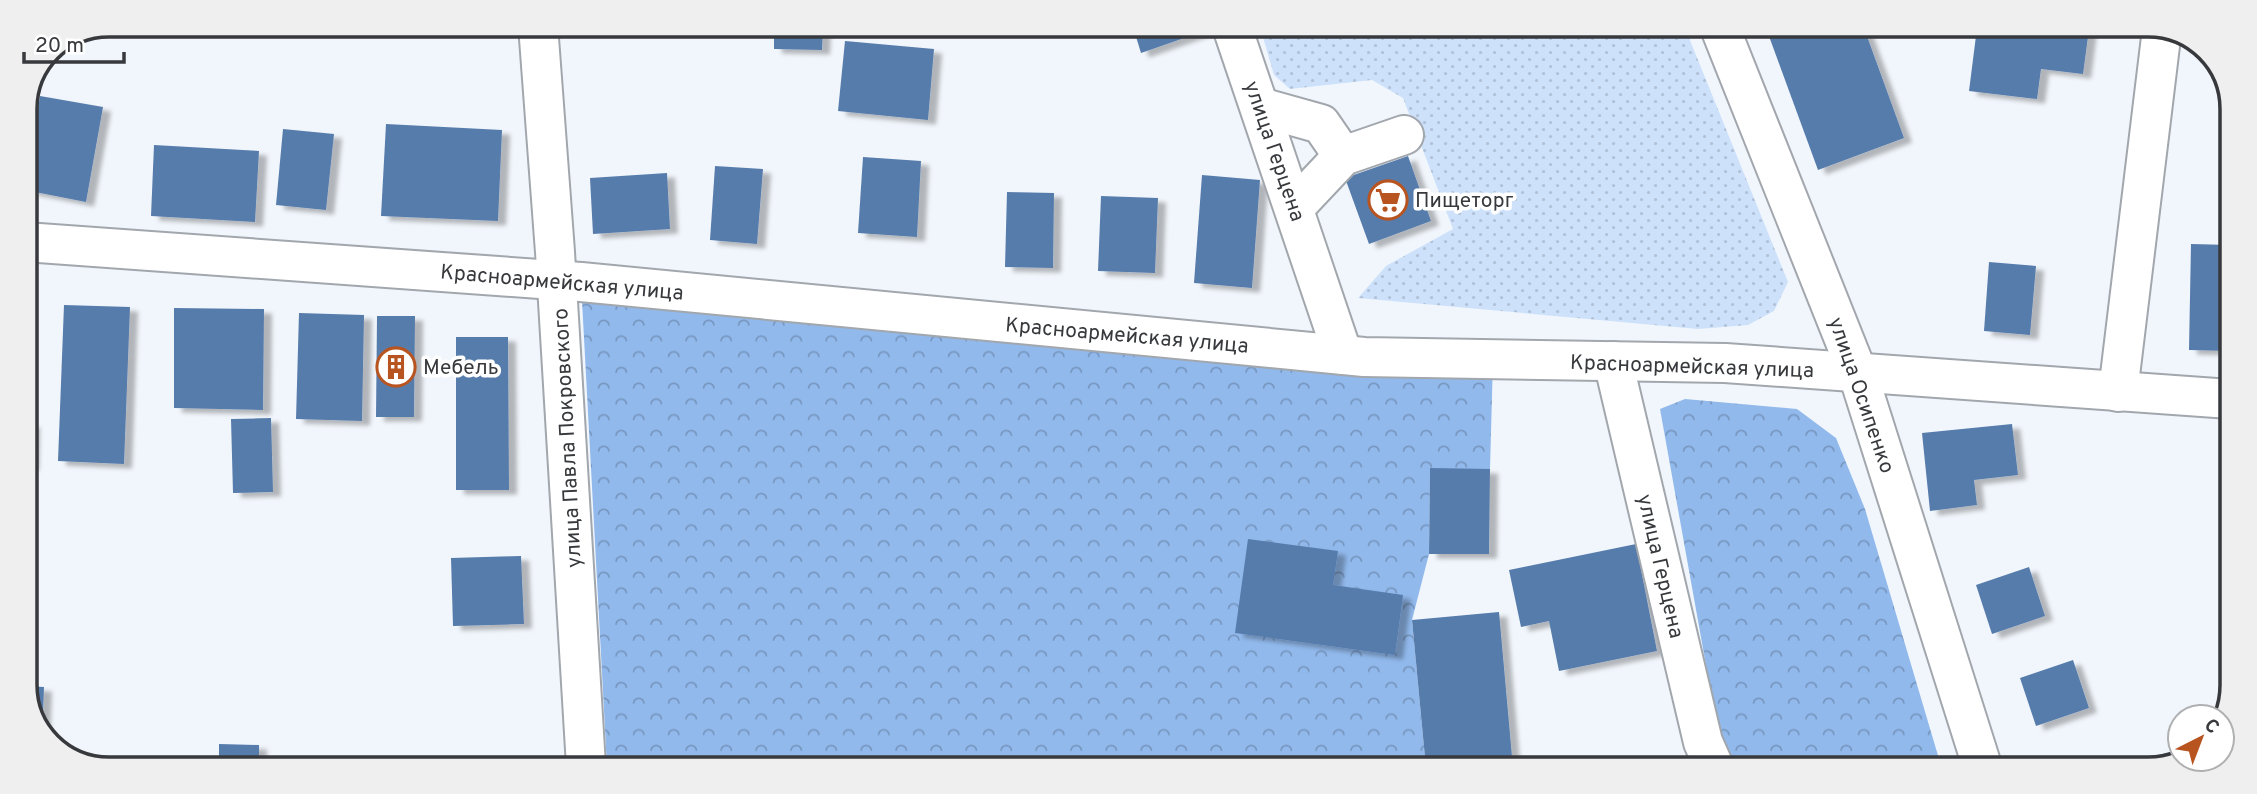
<svg xmlns="http://www.w3.org/2000/svg" width="2257" height="794" viewBox="0 0 2257 794" font-family="Overpass,sans-serif">
	<defs>
		<pattern id="grass-dots" width="8" height="8" patternUnits="userSpaceOnUse" patternTransform="scale(1.75)"><rect width="8" height="8" fill="#cde1fb"/><path d="M2 2h.1M6 6h.1" fill="none" stroke="#b1c2d8" stroke-width="1.8" stroke-linecap="round"/></pattern>
		<pattern id="forest-crowns" width="20" height="18" patternUnits="userSpaceOnUse" patternTransform="scale(1.75)"><rect width="20" height="18" fill="#91b9ec"/><path d="M2 6a3 3 0 1 1 6 0M12 15a3 3 0 1 1 6 0" fill="none" stroke="#7797c0"/></pattern>
		<filter id="shadow"><feDropShadow dx="8" dy="4.5" stdDeviation="2" flood-color="#0004"/></filter>
	</defs>
	<rect width="100%" height="100%" fill="#f1f6fc"/>
	<path fill="url(#grass-dots)" d="M1260,27L1685,28L1788,282L1774,311L1748,325L1698,329L1358,298L1386,266L1453,229L1403,98L1372,80L1290,89L1274,75Z"/>
	<g fill="url(#forest-crowns)">
		<path d="M581,282L1493,359L1490,469H1430L1429,554L1412,620L1426,768L607,766Z"/>
		<path d="M1685,399L1797,409L1836,438L1865,509L1942,769H1737L1716,721L1660,409Z"/>
	</g>
	<g fill="#577cac" filter="url(#shadow)">
		<path d="M774,26H823L822,50L774,49Z"/>
		<path d="M1133,27H1216L1141,53Z"/>
		<path d="M1766,28H1864L1904,138L1818,170Z"/>
		<path d="M1977,28L2089,29L2083,74L2041,69L2037,99L1969,91Z"/>
		<path d="M845,41L934,49L928,120L838,111Z"/>
		<path d="M40,96L103,107L86,202L25,190Z"/>
		<path d="M386,124L502,130L498,221L381,216Z"/>
		<path d="M283,129L334,134L326,210L276,205Z"/>
		<path d="M154,145L259,151L255,222L151,216Z"/>
		<path d="M1408,156L1431,221L1369,244L1345,178Z"/>
		<path d="M863,157L921,161L917,237L858,233Z"/>
		<path d="M715,166L763,169L757,244L710,240Z"/>
		<path d="M667,173L670,229L593,234L590,178Z"/>
		<path d="M1202,175L1260,180L1252,288L1194,283Z"/>
		<path d="M1007,192L1054,193L1053,268L1005,267Z"/>
		<path d="M1101,196L1158,198L1155,273L1098,271Z"/>
		<path d="M2191,244L2231,245V351L2189,350Z"/>
		<path d="M1989,262L2036,266L2030,335L1984,331Z"/>
		<path d="M64,305L130,307L124,464L58,461Z"/>
		<path d="M174,308L264,309L263,410L174,408Z"/>
		<path d="M299,313L364,315L362,421L296,419Z"/>
		<path d="M377,316H415L414,417H376Z"/>
		<path d="M456,337H508L509,490H456Z"/>
		<path d="M271,418L273,492L233,493L231,419Z"/>
		<path d="M25,423H32L31,466H25Z"/>
		<path d="M2012,424L2018,475L1974,480L1977,505L1930,511L1922,433Z"/>
		<path d="M1430,468L1490,469L1489,554H1429Z"/>
		<path d="M1248,539L1338,551L1333,585L1403,595L1395,655L1235,633Z"/>
		<path d="M1636,544L1657,651L1559,671L1549,621L1521,627L1509,570Z"/>
		<path d="M521,556L524,624L453,626L451,558Z"/>
		<path d="M2029,567L2045,616L1992,634L1976,585Z"/>
		<path d="M1499,612L1513,768H1426L1412,620Z"/>
		<path d="M2073,660L2089,708L2036,726L2020,678Z"/>
		<path d="M25,686L44,687L42,737L25,691Z"/>
		<path d="M219,744L259,745V766L219,765Z"/>
		<path d="M2180,750V759L2153,768L2150,757Z"/>
	</g>
	<g fill="none" stroke-linecap="round" stroke-linejoin="round">
		<g stroke="#a2a7ad" stroke-width="42">
			<g id="minor">
				<path d="M538,25L555,252L586,766"/>
				<path d="M1232,27L1343,355"/>
				<path d="M1720,28L1858,374L1983,769"/>
				<path d="M1260,107L1321,124L1343,156"/>
				<path d="M1294,208L1343,156L1404,135"/>
				<path d="M25,242L581,282L1364,357L1725,363L2230,399"/>
				<path d="M1613,361L1703,742L1715,769"/>
				<path d="M2118,392L2162,29"/>
			</g>
		</g>
		<use href="#minor" stroke="#fff" stroke-width="38"/>
	</g>
	<defs>
		<g id="supermarket-ring" transform="scale(2.0125)"><circle r="9.5" fill="#fff" stroke="#b85420" stroke-width="1.5"/><path d="M-6-5.5h2.5l.6 2H6L4.5 2H-2.5L-4.4-4H-6ZM-1.5 3.2a1.3 1.3 0 1 0 .1 0ZM3 3.2a1.3 1.3 0 1 0 .1 0Z" fill="#b85420"/></g>
		<g id="building-ring" transform="scale(2.0125)"><circle r="9.5" fill="#fff" stroke="#b85420" stroke-width="1.5"/><path d="M-4-6H4V6H1V3H-1V6H-4ZM-2.5-4.3h1.7v1.8h-1.7ZM.8-4.3h1.7v1.8H.8ZM-2.5-1h1.7V.8h-1.7ZM.8-1h1.7V.8H.8Z" fill="#b85420"/></g>
	</defs>
	<g fill-rule="evenodd">
		<use href="#supermarket-ring" x="1388" y="200"/>
		<use href="#building-ring" x="396" y="367"/>
	</g>
	<g text-anchor="middle" stroke-width="7" stroke-linejoin="round" paint-order="stroke">
		<g font-size="21" fill="#37393c" stroke="#fff">
			<text transform="translate(1275 151) rotate(71)" y="7">улица Герцена</text>
			<text transform="translate(562 282) rotate(5)" y="7">Красноармейская улица</text>
			<text transform="translate(1127 335) rotate(5)" y="7">Красноармейская улица</text>
			<text transform="translate(1692 366) rotate(2)" y="7">Красноармейская улица</text>
			<text transform="translate(1862 395) rotate(71)" y="7">улица Осипенко</text>
			<text transform="translate(567 438) rotate(-93)" y="7">улица Павла Покровского</text>
			<text transform="translate(1661 566) rotate(77)" y="7">улица Герцена</text>
		</g>
		<g font-size="21" fill="#37393c" stroke="#fff" text-anchor="start">
			<text x="1415" y="207">Пищеторг</text>
			<text x="423" y="374">Мебель</text>
		</g>
	</g>
	<path d="M0 0H2257V794H0ZM109 37H2148A72 72 0 0 1 2220 109V685A72 72 0 0 1 2148 757H109A72 72 0 0 1 37 685V109A72 72 0 0 1 109 37Z" fill="#efefef" fill-rule="evenodd"/>
	<path fill="none" stroke="#37393c" stroke-width="3.5" d="M109 37H2148A72 72 0 0 1 2220 109V685A72 72 0 0 1 2148 757H109A72 72 0 0 1 37 685V109A72 72 0 0 1 109 37Z"/>
	<g transform="translate(2201 738) rotate(42)"><circle r="33" fill="#ffffff" stroke="#afb0b1" stroke-width="2"/>
	<path d="M0-5L12 26L0 18L-12 26Z" fill="#b85420"/>
	<text y="-10" font-size="19" font-weight="bold" text-anchor="middle" fill="#37393c">С</text>
	</g>
	<path d="M24 52v10h100v-10" fill="none" stroke="#37393c" stroke-width="3.5"/>
	<text x="35" y="52" font-size="21" fill="#37393c" stroke="#ffffff" stroke-width="5" paint-order="stroke">20 m</text>
</svg>
